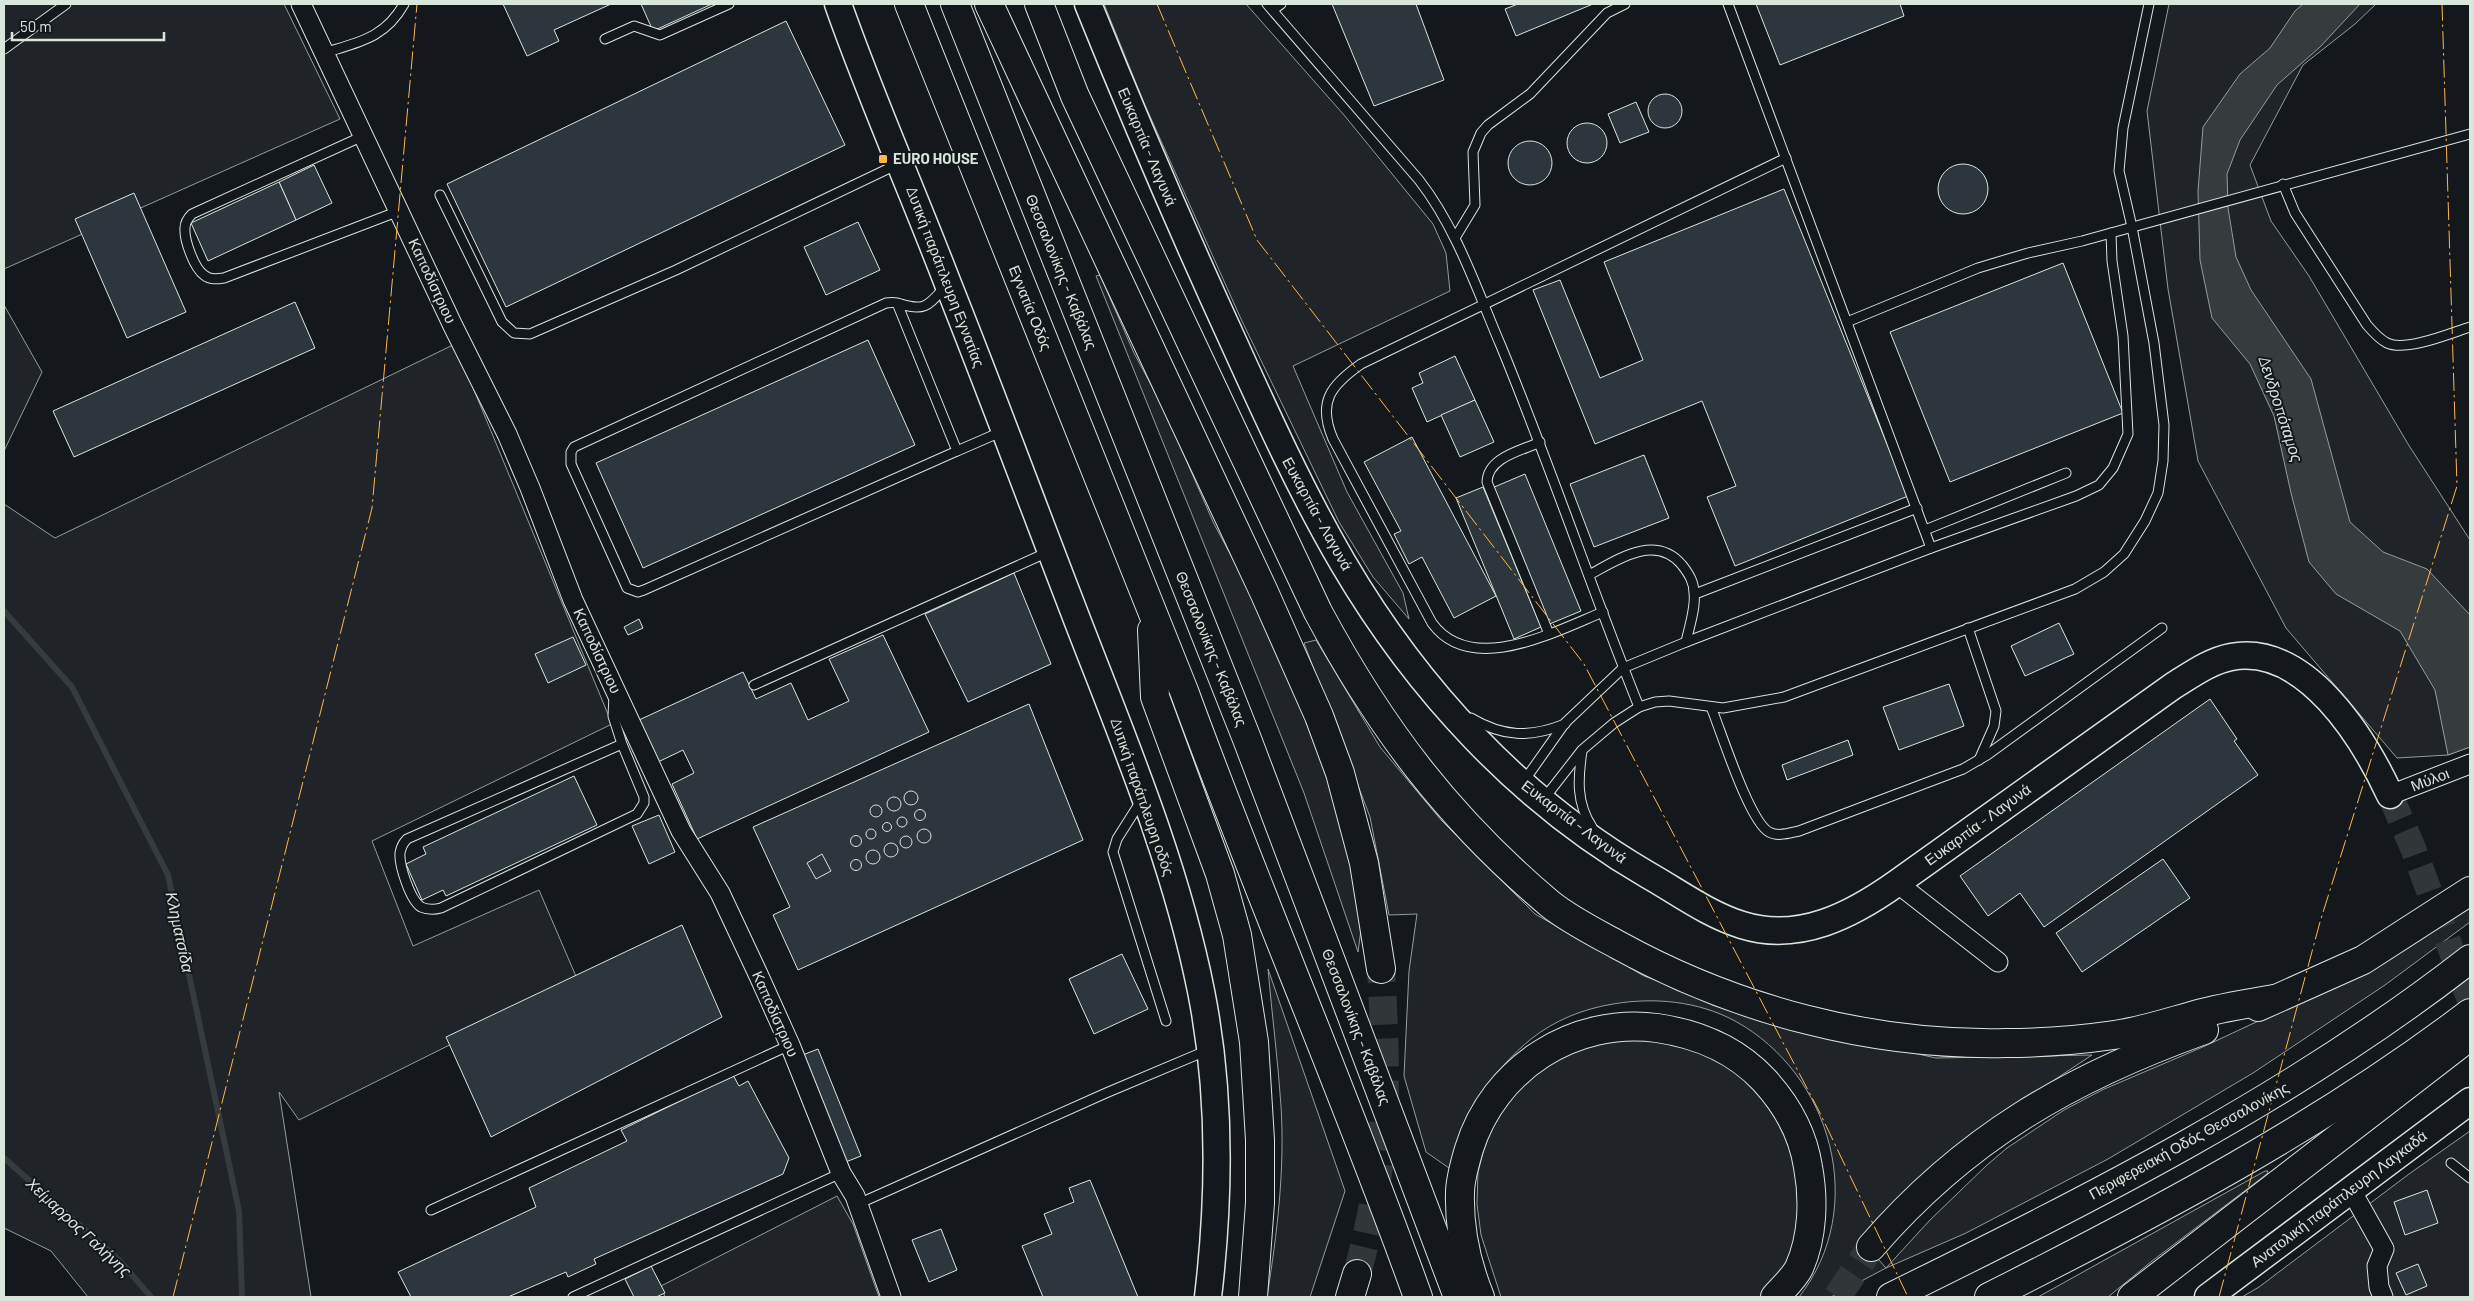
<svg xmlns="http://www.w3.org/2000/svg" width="2474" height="1301" viewBox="0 0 2474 1301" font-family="Barlow,sans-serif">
	<rect width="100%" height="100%" fill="#14181c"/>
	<g fill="#202428" stroke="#939e99">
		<path d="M4,4H284L340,119L4,269Z"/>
		<path d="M1104,4H1246L1344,115L1433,224L1446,253L1450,291L1293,366L1347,492L1403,593L1409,619L1373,577L1339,522L1241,319L1144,103Z"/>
		<path d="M2169,4H2376L2355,24L2303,65L2250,165L2271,221L2309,276L2408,444L2470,540V747L2448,755L2397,758L2286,628L2198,461L2168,289L2147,111Z"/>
		<path d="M1100,275L1134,353L1163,407L1214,524L1253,596L1302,705L1328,772L1364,907L1358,952L1304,793L1096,276Z"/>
		<path d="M4,305L42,372L4,451Z"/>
		<path d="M455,344L612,724L372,841L413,946L539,890L578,981L299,1120L279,1092L311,1297H88L51,1251L4,1228V504L55,538Z"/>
		<path d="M1316,640L1380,747L1441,820L1535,914L1644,976L1783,1024L1936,1058L2092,1055L1986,1125L1862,1241L1886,1268L1930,1220L1987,1165L2007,1148L2064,1110L2102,1090L2205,1046L2318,993L2470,904V922L2385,985L2253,1073L2108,1159L1966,1233L1886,1268L1831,1297H1799C1869,1208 1832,1074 1735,1021C1698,1001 1654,997 1613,1004C1583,1009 1555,1020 1531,1039C1513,1054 1495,1072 1485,1094C1477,1109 1473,1127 1465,1143C1461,1152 1454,1160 1449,1168L1426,1152L1404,1076L1409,971L1417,914L1389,915L1370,817L1304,643Z"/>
		<path d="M1268,969L1345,1191L1310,1297H1267C1277,1234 1285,1170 1281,1106C1278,1061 1272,1015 1268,969Z"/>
		<path d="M1656,1036L1720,1057L1768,1101L1795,1150L1801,1219L1791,1255L1782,1271L1761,1297H1501L1481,1235L1477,1204L1478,1172L1484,1149L1492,1128L1503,1109L1531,1073L1589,1042Z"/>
		<path d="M2470,1131V1297H2242L2259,1287L2409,1174Z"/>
		<path d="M2265,1171H2268L2267,1174L2152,1261L2108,1297H2038Z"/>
		<path d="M837,1196L853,1224L879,1297H665L661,1286Z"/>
	</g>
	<path fill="#363b3e" stroke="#939e99" d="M2303,4H2360L2320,47L2277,85L2240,140L2227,174L2228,208L2236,257L2251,290L2311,379L2350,522L2383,552L2427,569L2470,615V747L2448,755L2435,690L2400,631L2336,594L2309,562L2291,493L2274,416L2250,364L2212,318L2200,260L2198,191L2203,127L2240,74L2270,48L2295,11Z"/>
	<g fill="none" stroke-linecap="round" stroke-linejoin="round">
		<g stroke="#363b3e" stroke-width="6">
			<path d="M4,611L72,687L168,875L239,1211L242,1297"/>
			<path d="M4,1158L119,1260L151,1297"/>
		</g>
	</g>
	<g fill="#2c363c" stroke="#d8e6dc">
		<path d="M503,4H611L554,30L559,41L527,56Z"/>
		<path d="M641,4H712L653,31Z"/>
		<path d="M1332,4H1416L1444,80L1374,106Z"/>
		<path d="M1518,4H1593L1516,36L1505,9Z"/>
		<path d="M1756,4H1900L1904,16L1780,65Z"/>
		<path d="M786,21L845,145L506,307L447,184Z"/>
		<circle cx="1665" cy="111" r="17"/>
		<path d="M1636,102L1649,132L1620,143L1608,114Z"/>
		<circle cx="1587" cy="143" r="20"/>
		<circle cx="1530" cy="163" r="22"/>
		<circle cx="1963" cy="189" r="25"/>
		<path d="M314,165L332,203L296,220L279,182Z"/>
		<path d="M279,182L296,220L208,261L191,223Z"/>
		<path d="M1784,189L1908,496L1735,566L1707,497L1736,486L1702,401L1595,444L1533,290L1560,280L1600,378L1643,360L1604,262Z"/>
		<path d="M134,193L186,312L127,338L75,219Z"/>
		<path d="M858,222L880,270L826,295L804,247Z"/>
		<path d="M2063,263L2123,413L1950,482L1890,332Z"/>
		<path d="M295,302L315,348L74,457L53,411Z"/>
		<path d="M868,340L915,445L643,568L596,463Z"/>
		<path d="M1455,356L1475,400L1427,422L1412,388L1423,383L1419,373Z"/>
		<path d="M1475,400L1494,442L1460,457L1441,415Z"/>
		<path d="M1412,437L1496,596L1454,618L1422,557L1409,564L1394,534L1401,531L1364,462Z"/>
		<path d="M1644,455L1669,518L1594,547L1570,484Z"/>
		<path d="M1525,474L1581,611L1547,625L1492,488Z"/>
		<path d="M1483,487L1541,627L1514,639L1456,498Z"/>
		<path d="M1014,573L1051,664L968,702L925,614Z"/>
		<path d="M639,619L643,628L628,635L624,627Z"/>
		<path d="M2059,623L2074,654L2025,676L2011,646Z"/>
		<path d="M883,635L929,732L697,839L672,784L694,773L683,750L658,762L639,720L743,672L756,699L791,683L808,720L849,701L829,659Z"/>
		<path d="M573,637L586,665L548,683L535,654Z"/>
		<path d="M1949,684L1964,726L1899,750L1883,707Z"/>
		<path d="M2210,699L2237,739L2234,741L2258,775L2044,927L2020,893L1988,916L1960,876Z"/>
		<path d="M1029,704L1083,840L798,970L773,915L790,907L753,827Z"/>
		<path d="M1848,740L1853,755L1787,780L1782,765Z"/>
		<path d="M574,776L597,825L446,896L443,890L422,900L406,864L426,854L423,847Z"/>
		<circle cx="911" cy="798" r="7"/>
		<circle cx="894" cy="804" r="7"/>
		<circle cx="876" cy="811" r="6"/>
		<circle cx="920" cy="815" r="5.5"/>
		<path d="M659,815L675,852L649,864L632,826Z"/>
		<circle cx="902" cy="822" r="5"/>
		<circle cx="887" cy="827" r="4.5"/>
		<circle cx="871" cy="834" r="5"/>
		<circle cx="924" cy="836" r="7"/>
		<circle cx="856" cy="841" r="5.5"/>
		<circle cx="906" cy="842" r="6"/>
		<circle cx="891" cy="850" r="7"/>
		<circle cx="873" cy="857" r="7"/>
		<path d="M822,854L831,871L816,879L807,863Z"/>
		<path d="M2163,859L2190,898L2082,972L2056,933Z"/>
		<circle cx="856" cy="865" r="5.5"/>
		<path d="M682,925L722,1017L491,1137L446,1037Z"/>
		<path d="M1122,954L1148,1009L1094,1034L1069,979Z"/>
		<path d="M818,1049L861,1156L843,1163L800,1056Z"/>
		<path d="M733,1075L739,1086L748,1081L789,1158L783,1174L594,1259L596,1264L568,1277L566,1272L508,1297H411L398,1272L536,1207L529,1188L627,1141L621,1130Z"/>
		<path d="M1090,1180L1138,1297H1043L1022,1246L1052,1234L1044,1214L1074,1202L1069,1188Z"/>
		<path d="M2427,1190L2438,1223L2405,1235L2394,1202Z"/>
		<path d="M941,1229L957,1270L929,1282L912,1240Z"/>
		<path d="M2418,1264L2427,1286L2406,1295L2396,1273Z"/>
		<path d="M651,1266L665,1293L656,1297H634L625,1279Z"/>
	</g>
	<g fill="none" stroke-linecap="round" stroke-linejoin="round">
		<path stroke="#313739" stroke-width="26" stroke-dasharray="26 13" stroke-linecap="butt" d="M2390,795L2413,848L2470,1000"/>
		<g stroke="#313739" stroke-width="28" stroke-dasharray="28 14" stroke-linecap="butt">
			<path d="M1357,1274C1374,1212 1385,1144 1385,1079C1385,1042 1383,1005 1381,969"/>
			<path d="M1837,1297L1871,1247"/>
		</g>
		<g stroke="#d8e6dc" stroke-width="11">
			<g id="lane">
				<path d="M1267,4L1419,180C1457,229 1477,290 1501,346C1550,465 1591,587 1639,707"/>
				<path d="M1728,4L1931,548"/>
				<path d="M1273,10L1281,4"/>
				<path d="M605,39L634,26L660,35L729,4"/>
				<path d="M4,49L66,4"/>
				<path d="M324,53C359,42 385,38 404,4"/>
				<path d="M363,136L192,214C188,218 185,222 185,228C184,240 194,268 204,275C210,280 217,279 224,278L399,211"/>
				<path d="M2283,184L2295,213L2367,325C2373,332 2379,339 2387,343C2406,352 2451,333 2470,327"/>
				<path d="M440,195L502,322L514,333L530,334L676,270L898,164"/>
				<path d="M1455,238L1475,205L1473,152L1481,133L1488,125L1530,94L1607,13L1625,4"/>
				<path d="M897,303L957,451L644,590L638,592L627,588L571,464V452L574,447L886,303C892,302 896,302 901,304C926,312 929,304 945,287"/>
				<path d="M1847,322L1978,268L2028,253L2082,241L2470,134"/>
				<path d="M1540,442C1521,451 1488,457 1487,482L1549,634"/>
				<path d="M957,451L1003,431"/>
				<path d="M1925,530L2066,473"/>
				<path d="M1589,575C1617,560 1655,533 1682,565C1689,574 1694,582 1694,593C1696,608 1689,627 1686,642"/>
				<path d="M1695,594L1917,508"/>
				<path d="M1603,612C1556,631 1471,677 1432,623L1333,439C1317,402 1331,385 1361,364L1786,158"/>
				<path d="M1968,628L1996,711L1994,726L1979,760"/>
				<path d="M754,685L1048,552"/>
				<path d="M614,696L613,716L622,744L407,839C403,843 401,847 400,853C399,865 410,900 421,907C428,910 434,910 441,908L637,814L644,803V797L622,744"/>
				<path d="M1711,707C1721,731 1749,821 1769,832C1778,837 1789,833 1799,831L1963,769L1987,755L2162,628"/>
				<path d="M1471,718C1503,737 1530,738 1565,724"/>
				<path d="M1582,751C1578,778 1576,803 1592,827"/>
				<path d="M1524,781L1565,723L1623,668L1686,642L1931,548L2076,496L2099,485L2113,468L2128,434L2123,336L2112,261L2111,233"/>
				<path d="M1543,800L1582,750L1614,723L1639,707L1655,702L1669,701L1723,708L1784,697L2075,589L2104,572L2124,554L2145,521L2158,493L2163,461L2164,425L2154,343L2132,227L2119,171L2123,128L2149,4"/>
				<path d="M1141,801L1117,839L1113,852L1166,1021"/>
				<path d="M2451,1163L2470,1178"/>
				<path d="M858,1204L1106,1093L1208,1050"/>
				<path d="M431,1210L790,1045"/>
				<path d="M573,1297L841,1173"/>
			</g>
		</g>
		<g stroke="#d8e6dc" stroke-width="21">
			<g id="street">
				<path d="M301,4L453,326L507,434L530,488L573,600L681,831L720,893L758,974L790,1045L841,1173L855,1196L891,1297"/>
				<path d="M2390,795L2470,764"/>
				<path d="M1897,883L1998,962"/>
				<path d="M2351,1190L2384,1249L2377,1266L2379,1287L2383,1297"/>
			</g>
		</g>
		<g stroke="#d8e6dc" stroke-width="29">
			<g id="secondary">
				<path d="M838,4C871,98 912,190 948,284C989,387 1028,492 1068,596C1117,725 1174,855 1201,991C1221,1091 1220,1196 1208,1297"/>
				<path d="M1088,4C1134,118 1182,230 1233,341C1267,416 1301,491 1343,563C1417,689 1520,801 1648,875C1678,892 1709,915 1742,925C1799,943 1852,915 1897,883L2173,686C2191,675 2210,661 2231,657C2306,643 2364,739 2390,795"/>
				<path d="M2208,1297L2470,1101"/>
			</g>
		</g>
		<g stroke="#d8e6dc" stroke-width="30">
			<g id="highway">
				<path d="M909,4L1184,691C1258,894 1345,1093 1418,1297"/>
				<path d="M955,4L1247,739L1458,1297"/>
				<path d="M989,4L1264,592L1319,716L1340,773L1364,863L1381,969"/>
				<path d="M1039,4L1075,96L1318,612C1381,729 1448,818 1550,904C1570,920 1596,933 1618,945C1736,1010 1872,1046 2006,1043C2041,1043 2079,1040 2114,1035C2144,1031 2172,1021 2202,1013C2226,1007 2250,1003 2274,999"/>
				<path d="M1152,630L1155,697L1220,874L1237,935L1254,1042L1260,1140V1203L1253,1297"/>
				<path d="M2258,1007L2363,960L2470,891"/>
				<path d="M1871,1247C1965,1138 2070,1078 2204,1030"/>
				<path d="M1350,1297L1357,1274"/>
				<path d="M1480,1297C1467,1265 1459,1228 1460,1193C1460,1179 1465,1163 1469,1149C1494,1068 1574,1017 1657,1028C1698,1034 1736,1050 1764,1080C1787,1105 1803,1134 1808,1167C1814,1199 1813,1237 1799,1268C1794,1278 1783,1288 1775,1297"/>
				<path d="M1891,1297C2092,1198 2293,1097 2470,959"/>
				<path d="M1989,1297C2156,1213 2321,1126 2470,1013"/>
				<path d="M2132,1297L2465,1040"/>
			</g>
		</g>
		<use href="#lane" stroke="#14181c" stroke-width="9"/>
		<use href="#street" stroke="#14181c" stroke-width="19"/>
		<use href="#secondary" stroke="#14181c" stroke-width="26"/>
		<use href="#highway" stroke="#14181c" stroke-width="28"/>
		<g stroke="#ffb74d" stroke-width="1" stroke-dasharray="18 4 2.5 4" stroke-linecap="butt">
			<path d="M1157,4L1257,240L1584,664L1819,1111L1908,1297"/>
			<path d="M173,1297L372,508L417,4"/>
			<path d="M2219,1297L2320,922L2457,486L2442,4"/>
		</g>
	</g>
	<rect fill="#ffb74d" stroke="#14181c" stroke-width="2" x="878" y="154" width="10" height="10" rx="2.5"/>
	<g text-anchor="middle" stroke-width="4" stroke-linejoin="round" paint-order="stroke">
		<g font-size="15" fill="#d8e6dc" stroke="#14181c">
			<text transform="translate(1147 147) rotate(67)" y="5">Ευκαρπία - Λαγυνά</text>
			<text transform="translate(1061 272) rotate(68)" y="5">Θεσσαλονίκης - Καβάλας</text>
			<text transform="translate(945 277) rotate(69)" y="5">Δυτική παράπλευρη Εγνατίας</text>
			<text transform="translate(432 281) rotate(65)" y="5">Καποδίστριου</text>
			<text transform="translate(1030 308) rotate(68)" y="5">Εγνατία Οδός</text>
			<text transform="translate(1317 514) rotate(61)" y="5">Ευκαρπία - Λαγυνά</text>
			<text transform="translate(1211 649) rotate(68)" y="5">Θεσσαλονίκης - Καβάλας</text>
			<text transform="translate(597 651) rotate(65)" y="5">Καποδίστριου</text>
			<text transform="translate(2430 780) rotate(-21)" y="5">Μύλοι</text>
			<text transform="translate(1142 797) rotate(71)" y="5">Δυτική παράπλευρη οδός</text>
			<text transform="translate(1574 822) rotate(37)" y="5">Ευκαρπία - Λαγυνά</text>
			<text transform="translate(1978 825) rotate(-36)" y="5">Ευκαρπία - Λαγυνά</text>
			<text transform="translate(775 1014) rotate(66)" y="5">Καποδίστριου</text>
			<text transform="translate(1356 1027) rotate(69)" y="5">Θεσσαλονίκης - Καβάλας</text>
			<text transform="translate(2189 1141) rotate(-29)" y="5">Περιφερειακή Οδός Θεσσαλονίκης</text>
			<text transform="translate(2339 1199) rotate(-37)" y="5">Ανατολική παράπλευρη Λαγκαδά</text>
		</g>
		<g font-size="15" font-weight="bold" fill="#d8e6dc" stroke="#14181c" text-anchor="start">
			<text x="893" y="164">EURO HOUSE</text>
		</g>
		<g font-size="16" font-style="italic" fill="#d8e6dc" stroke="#14181c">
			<text transform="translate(2281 409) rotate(72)" y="6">Δενδροπόταμος</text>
			<text transform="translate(180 932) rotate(78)" y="6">Κληματσίδα</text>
			<text transform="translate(79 1227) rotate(43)" y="6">Χείμαρρος Γαλήνης</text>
		</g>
	</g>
	<rect width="2474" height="1301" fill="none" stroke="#d8e6dc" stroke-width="10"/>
	<path d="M12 32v8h152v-8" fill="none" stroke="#d8e6dc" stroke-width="2.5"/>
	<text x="20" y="32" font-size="15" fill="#d8e6dc" stroke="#14181c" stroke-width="4" paint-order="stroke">50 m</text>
</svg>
